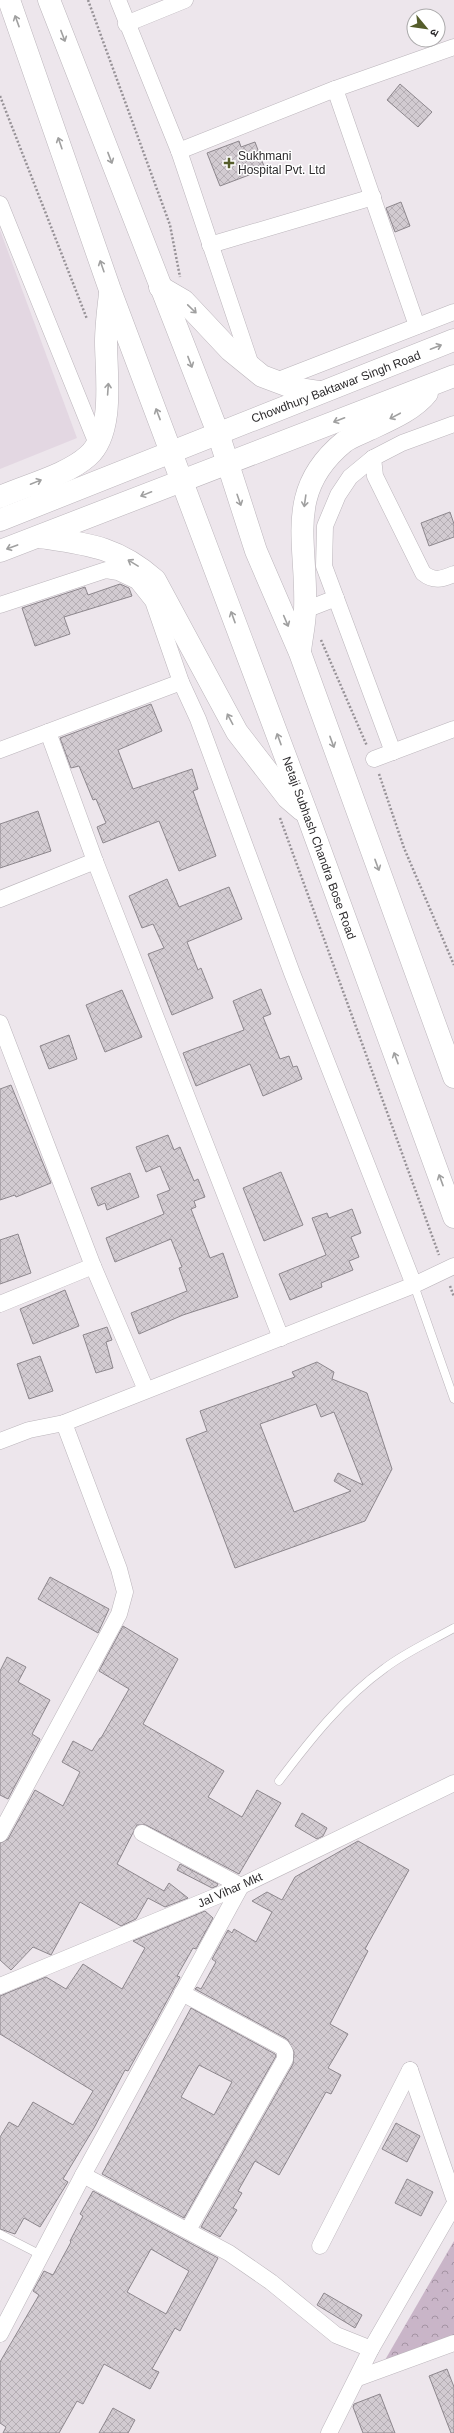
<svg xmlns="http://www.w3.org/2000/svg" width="454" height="2433" viewBox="0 0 454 2433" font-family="Arial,'Noto Sans Devanagari',sans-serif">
	<defs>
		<pattern id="park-crowns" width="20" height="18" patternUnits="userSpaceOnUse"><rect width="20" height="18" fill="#c9b5c8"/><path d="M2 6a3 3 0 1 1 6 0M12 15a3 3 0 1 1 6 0" fill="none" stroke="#a493a3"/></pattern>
		<pattern id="building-cross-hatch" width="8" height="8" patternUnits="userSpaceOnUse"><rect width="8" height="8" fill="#d2cbd1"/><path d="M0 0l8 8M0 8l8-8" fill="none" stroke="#b5aeb4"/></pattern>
	</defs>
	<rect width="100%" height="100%" fill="#ede6ec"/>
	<path fill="#e3d7e2" d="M0,230L77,438L0,469Z"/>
	<path fill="url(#park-crowns)" d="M454,2241V2335L385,2360Z"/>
	<g fill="url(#building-cross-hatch)" stroke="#8d878d" fill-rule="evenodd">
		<path d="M400,84L432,112L418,127L387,100Z"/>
		<path d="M239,141L241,147L255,142L265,169L220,186L207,153Z"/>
		<path d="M401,202L410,226L395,232L386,208Z"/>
		<path d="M450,512L454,524V537L429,546L421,523Z"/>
		<path d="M120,584L129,588L132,596L64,617L70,634L35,646L22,608L85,587L88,595Z"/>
		<path d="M151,704L162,731L118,750L133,789L192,769L198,789L193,791L216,856L179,871L159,821L103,843L97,827L106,823L96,799L93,800L79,766L71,768L60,738Z"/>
		<path d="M38,811L51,851L0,868V824Z"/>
		<path d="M167,879L179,907L229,887L242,919L187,942L198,970L201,968L213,998L172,1015L148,954L164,948L153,924L142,928L129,896Z"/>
		<path d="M261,989L271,1014L263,1017L280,1059L289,1056L293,1067L297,1066L302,1079L263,1096L250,1064L196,1086L183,1053L244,1030L233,1001Z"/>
		<path d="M122,990L142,1037L105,1052L86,1005Z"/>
		<path d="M69,1035L77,1059L49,1069L40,1046Z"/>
		<path d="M11,1085L51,1183L16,1197L15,1195L0,1200V1089Z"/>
		<path d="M168,1135L174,1150L180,1147L194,1181L198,1179L205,1197L194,1201L196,1207L191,1209L210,1258L223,1253L238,1297L183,1315L139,1334L131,1313L187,1291L179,1268L182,1267L171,1239L115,1262L106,1238L164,1214L157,1195L170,1190L160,1166L146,1172L136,1147Z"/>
		<path d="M281,1172L303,1225L264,1241L243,1188Z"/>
		<path d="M130,1173L139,1197L107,1210L105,1203L98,1206L91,1188Z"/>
		<path d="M352,1209L361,1233L351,1237L359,1257L349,1261L353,1270L321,1283L322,1287L290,1300L279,1274L326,1255L312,1218L327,1213L329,1218Z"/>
		<path d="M18,1234L31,1273L0,1284V1240Z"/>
		<path d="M65,1290L79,1326L33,1344L20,1309Z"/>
		<path d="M107,1327L112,1340L106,1342L113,1368L96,1373L83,1335Z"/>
		<path d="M40,1356L53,1391L29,1399L17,1364Z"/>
		<path d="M317,1362L334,1372L332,1379L367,1393L392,1469L365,1521L235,1568L186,1439L207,1431L200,1411L295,1377L292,1372ZM316,1404L321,1417L334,1412L363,1485L338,1473L334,1481L351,1491L294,1512L260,1424Z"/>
		<path d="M50,1577L109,1609L98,1633L38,1599Z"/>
		<path d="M123,1626L178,1659L143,1724L224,1771L208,1797L242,1817L257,1790L281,1803L239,1874L146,1825H137L117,1864L164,1891L169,1883L188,1898L165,1907L148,1898L136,1919L121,1926L80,1902L51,1955L33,1947L11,1970L0,1960V1843L8,1839L35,1790L63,1806L80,1772L62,1762L73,1741L92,1751L100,1738H101L129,1689L99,1671Z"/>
		<path d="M7,1657L26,1667L18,1682L50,1700L32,1734L40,1739L8,1799L0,1795V1671Z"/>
		<path d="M302,1813L327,1828L323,1836L317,1839L295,1826Z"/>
		<path d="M358,1841L409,1870L365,1949L368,1951L330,2024L348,2034L328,2068L341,2075L331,2094L326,2092L279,2175L255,2161L238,2191L242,2193L233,2208L237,2210L220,2237L201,2227L293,2064L294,2052L287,2039L195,1989L197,1987L201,1989L216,1962L212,1959L228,1930L232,1933L234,1929L256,1942L272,1912L252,1901L267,1892L282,1900L295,1877Z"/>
		<path d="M180,1864L218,1884L217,1886L212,1888L177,1870Z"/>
		<path d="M205,1911L213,1918L196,1949L193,1948L177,1976L180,1977L156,2021L128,2071L125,2070L94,2128L63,2179L68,2182L40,2227L24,2218L15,2234L0,2229V2137L9,2122L18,2127L33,2102L73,2125L93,2091L0,2034V1996L46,1977L66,1989L83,1964L122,1989L145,1948L133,1941Z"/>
		<path d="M191,2008L275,2054L276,2056L184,2218L102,2174ZM199,2065L232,2082L214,2115L181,2097Z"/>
		<path d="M396,2123L420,2136L407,2162L382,2149Z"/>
		<path d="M407,2179L433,2192L421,2216L395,2203Z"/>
		<path d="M93,2191L218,2258L180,2331L175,2328L152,2369L159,2372L150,2389L104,2364L83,2404L77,2401L59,2433H3L6,2427L0,2423V2362L39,2295L33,2291L44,2271L53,2275L71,2242L70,2241L83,2216L80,2214ZM151,2249L189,2271L166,2314L127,2292Z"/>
		<path d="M324,2293L362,2315L355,2328L317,2305Z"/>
		<path d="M447,2369L454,2387V2433H451L429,2376Z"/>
		<path d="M380,2394L395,2433H363L353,2407L354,2404Z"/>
		<path d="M113,2408L135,2420L128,2433H99Z"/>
	</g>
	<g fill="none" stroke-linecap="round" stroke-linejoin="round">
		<g stroke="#bbb5bb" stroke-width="9">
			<g id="lane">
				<path d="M414,1285L454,1399"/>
				<path d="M279,1781C310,1740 343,1698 385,1668C406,1652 431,1641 454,1628"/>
				<path d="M0,2234L41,2255"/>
			</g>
		</g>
		<g stroke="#bbb5bb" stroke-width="17">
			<g id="street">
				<path d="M118,0L179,151L252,368"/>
				<path d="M126,24L185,0"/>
				<path d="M335,89L417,326"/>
				<path d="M179,151L335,89L454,47"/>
				<path d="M0,204L97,444"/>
				<path d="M210,245L373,197"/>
				<path d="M276,381L454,312"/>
				<path d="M454,424L402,443L373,458L375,476L423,573C434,582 442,579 454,574"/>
				<path d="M373,458L350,477L338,495L325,526L324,566L393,752"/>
				<path d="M0,605L106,570L118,572L137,581L153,601L181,682L198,719L292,973L414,1285"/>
				<path d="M305,610L336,598"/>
				<path d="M48,732L95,861L281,1338"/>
				<path d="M0,750L181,682"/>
				<path d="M374,759L454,729"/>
				<path d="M0,899L95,861"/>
				<path d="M0,1023L93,1266L146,1390"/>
				<path d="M0,1304L93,1266"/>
				<path d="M0,1441L29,1430L64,1423L414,1285L454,1266"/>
				<path d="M0,1834L119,1614L125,1592L119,1569L64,1423"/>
				<path d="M0,1986L241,1886L454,1783"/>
				<path d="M182,1993L282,2047L285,2052V2059L188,2230"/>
				<path d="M410,2070L454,2198"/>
				<path d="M83,2175L229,2253L271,2282L336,2335L371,2349"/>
				<path d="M320,2246L410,2070"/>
				<path d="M0,2334L83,2175L241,1886L142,1833"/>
				<path d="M358,2378L454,2343"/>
				<path d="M329,2433L371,2349L454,2205"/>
			</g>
		</g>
		<g stroke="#bbb5bb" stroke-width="23">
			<g id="secondary">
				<path d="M9,0L110,290L307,814L454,1217"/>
				<path d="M49,0L218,433L256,551L300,653L454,1077"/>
				<path d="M160,287L184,301L230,350L262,376L294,388L320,392"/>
				<path d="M0,497C27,485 67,475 88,456C115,432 106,374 106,342C106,326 108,310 110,294"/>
				<path d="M0,520L454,340"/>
				<path d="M41,537C88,544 118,547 155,580L237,732L288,798L302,810"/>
				<path d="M0,551L454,376"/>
				<path d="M300,652C301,639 305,624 305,610C308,544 283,492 344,442C351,437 360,434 368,430C387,421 414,410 427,393"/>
			</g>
		</g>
		<g stroke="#979297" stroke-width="2.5" stroke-dasharray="2 2" stroke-linecap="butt">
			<path d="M88,0L170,225L180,277"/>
			<path d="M0,96L87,319"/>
			<path d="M321,640L367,746"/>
			<path d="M379,774L404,848L454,965"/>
			<path d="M280,818L439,1255"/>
			<path d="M450,1286L454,1297"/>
		</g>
		<use href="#lane" stroke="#fff" stroke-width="8"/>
		<use href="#street" stroke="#fff" stroke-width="16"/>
		<use href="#secondary" stroke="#fff" stroke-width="22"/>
	</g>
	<defs><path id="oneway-shaft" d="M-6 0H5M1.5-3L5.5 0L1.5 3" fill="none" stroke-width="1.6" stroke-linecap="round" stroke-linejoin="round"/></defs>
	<g stroke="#a0a0a0">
		<use href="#oneway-shaft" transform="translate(17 21) rotate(-110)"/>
		<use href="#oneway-shaft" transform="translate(63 36) rotate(69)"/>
		<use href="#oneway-shaft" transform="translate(60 143) rotate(-109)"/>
		<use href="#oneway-shaft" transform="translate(110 158) rotate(69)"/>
		<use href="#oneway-shaft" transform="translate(102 266) rotate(-109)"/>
		<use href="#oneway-shaft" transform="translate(192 309) rotate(44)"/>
		<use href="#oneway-shaft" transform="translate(436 347) rotate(-21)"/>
		<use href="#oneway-shaft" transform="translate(190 362) rotate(69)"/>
		<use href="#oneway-shaft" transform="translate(108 389) rotate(-86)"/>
		<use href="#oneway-shaft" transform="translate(158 414) rotate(-111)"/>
		<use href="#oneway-shaft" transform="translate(395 416) rotate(152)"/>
		<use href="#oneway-shaft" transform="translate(339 420) rotate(159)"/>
		<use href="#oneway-shaft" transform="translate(36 482) rotate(-22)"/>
		<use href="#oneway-shaft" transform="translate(146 494) rotate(158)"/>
		<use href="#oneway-shaft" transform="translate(239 500) rotate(71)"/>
		<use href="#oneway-shaft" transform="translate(305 501) rotate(98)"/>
		<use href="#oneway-shaft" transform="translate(12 547) rotate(160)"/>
		<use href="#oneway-shaft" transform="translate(133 563) rotate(-149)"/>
		<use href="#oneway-shaft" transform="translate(233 617) rotate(-110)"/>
		<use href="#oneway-shaft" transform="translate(286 621) rotate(67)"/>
		<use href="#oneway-shaft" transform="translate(230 719) rotate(-118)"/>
		<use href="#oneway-shaft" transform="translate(279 739) rotate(-110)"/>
		<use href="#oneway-shaft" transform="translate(332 742) rotate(70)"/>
		<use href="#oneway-shaft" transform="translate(377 865) rotate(70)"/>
		<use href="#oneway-shaft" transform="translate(396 1058) rotate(-110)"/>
		<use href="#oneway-shaft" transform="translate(441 1180) rotate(-110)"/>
	</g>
	<path fill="#555d2b" stroke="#fff" stroke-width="1.5" d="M227 157h4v4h4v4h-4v4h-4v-4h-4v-4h4z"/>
	<g text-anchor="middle" stroke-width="3" stroke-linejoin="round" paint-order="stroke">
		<g font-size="12" fill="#2d2b2d" stroke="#fff" text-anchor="start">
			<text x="238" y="160">Sukhmani<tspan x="238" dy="14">Hospital Pvt. Ltd</tspan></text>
		</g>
		<g font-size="12" fill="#2d2b2d" stroke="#fff">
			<text transform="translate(336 387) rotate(-21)" y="4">Chowdhury Baktawar Singh Road</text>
			<text transform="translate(319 848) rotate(70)" y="4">Netaji Subhash Chandra Bose Road</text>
			<text transform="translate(230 1890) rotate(-24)" y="4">Jal Vihar Mkt</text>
		</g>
	</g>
	<g transform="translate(426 28) rotate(119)"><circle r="19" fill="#ffffff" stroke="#abaaab"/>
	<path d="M0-3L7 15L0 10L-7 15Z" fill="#555d2b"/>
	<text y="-6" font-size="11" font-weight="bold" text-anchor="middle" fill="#2d2b2d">उ</text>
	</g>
</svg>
